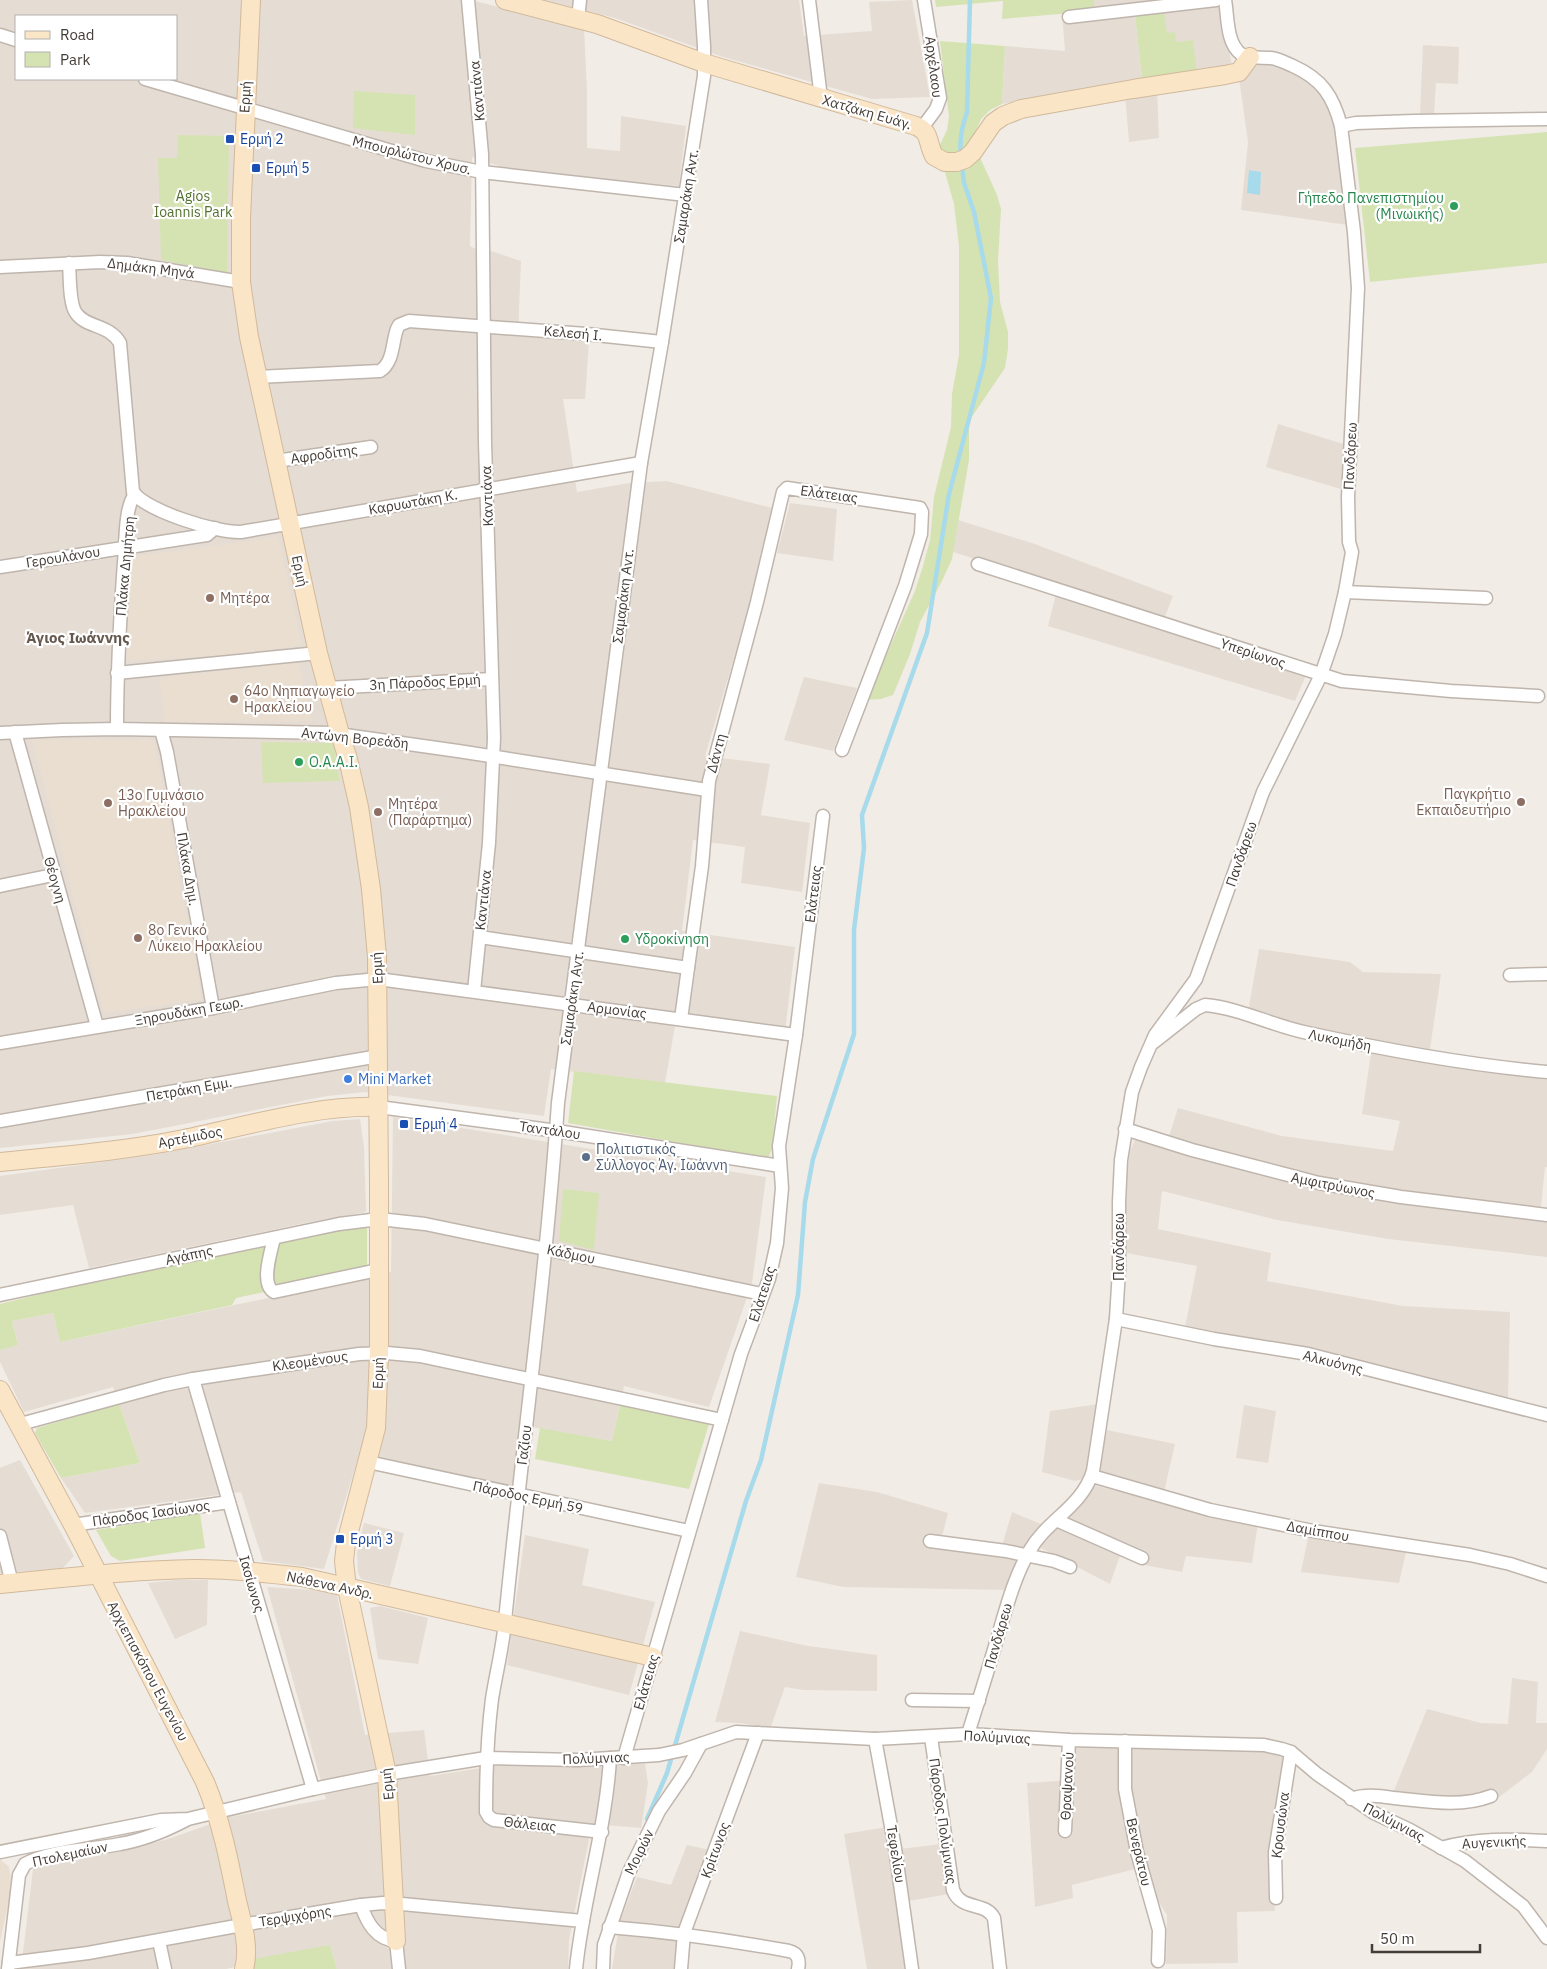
<svg xmlns="http://www.w3.org/2000/svg" width="1547" height="1969" viewBox="0 0 1547 1969" font-family="'IBM Plex Sans',sans-serif">
	<rect width="100%" height="100%" fill="#f1ece6"/>
	<g fill="#e5ddd4" fill-rule="evenodd">
		<path d="M0,0H471L584,28L587,91V148L620,151L621,116L686,126L679,186L579,177L505,168L472,157L470,246L476,249L491,251L521,261L518,336L589,342L585,399H563L577,492L629,483L667,481L772,508L752,597L705,756L770,764L761,815L810,823L802,892L741,883L745,847L693,840L682,931L795,947L784,1041L675,1026L665,1083L551,1069L544,1116L365,1092L327,1096L133,1134L0,1148ZM16,16H176V79H16Z"/>
		<path d="M545,0H799L804,36L872,31L869,2L912,0L930,97L872,99L720,56L615,18Z"/>
		<path d="M1094,0H1193L1221,3L1232,67L1197,74L1176,42L1166,33L1135,15L1142,79L1002,104L1005,46L1065,51L1062,13L1094,11Z"/>
		<path d="M1423,45L1459,47L1458,84L1436,83L1434,115H1420Z"/>
		<path d="M1260,63H1270L1290,69L1320,90L1331,112L1335,125L1348,225L1241,210L1248,142L1239,78Z"/>
		<path d="M1157,90L1159,138L1129,142L1125,94Z"/>
		<path d="M1278,424L1347,445L1346,485L1341,489L1266,467Z"/>
		<path d="M790,503L837,509L833,561L777,553Z"/>
		<path d="M958,520L1032,543L1173,596L1164,619L953,552Z"/>
		<path d="M1056,594L1306,675L1295,701L1048,626Z"/>
		<path d="M804,677L857,688L833,751L784,740Z"/>
		<path d="M1259,949L1350,962L1363,972L1441,974L1430,1049L1390,1044L1301,1026L1248,1012Z"/>
		<path d="M1371,1053L1547,1080V1167H1545L1541,1207L1444,1198L1380,1189L1240,1158L1169,1136L1178,1108L1282,1136L1393,1151L1400,1121L1362,1114Z"/>
		<path d="M393,1117L766,1177L752,1283L709,1407L624,1386L612,1441L520,1425L512,1488L359,1455L324,1569L263,1561L241,1492L85,1513L61,1478L140,1463L113,1387L24,1412L0,1362V1350L18,1344L12,1321L53,1313L60,1342L391,1272Z"/>
		<path d="M360,1119L364,1147L366,1212L305,1223L89,1268L73,1205L0,1215V1176L153,1155L333,1121Z"/>
		<path d="M1137,1136L1379,1199L1426,1207L1547,1220V1257L1388,1239L1277,1220L1162,1191L1158,1229L1271,1253L1267,1281L1403,1306L1510,1312L1508,1398L1316,1350L1185,1327L1197,1266L1126,1253V1182L1130,1151Z"/>
		<path d="M1099,1404L1089,1468L1085,1478L1075,1481L1042,1472L1050,1411Z"/>
		<path d="M1244,1405L1276,1411L1268,1463L1236,1458Z"/>
		<path d="M1107,1430L1175,1444L1164,1492L1098,1474Z"/>
		<path d="M20,1460L74,1556L62,1569L0,1573V1468Z"/>
		<path d="M819,1483L877,1492L948,1513L940,1545L1000,1552L1012,1512L1041,1524L1034,1535L1007,1590L843,1587L796,1577Z"/>
		<path d="M1093,1485L1198,1511L1258,1523L1252,1563L1186,1556L1182,1572L1144,1565L1121,1553L1110,1584L1039,1547L1048,1534Z"/>
		<path d="M364,1523L404,1533L390,1586L361,1579L358,1573L357,1553Z"/>
		<path d="M1309,1533L1407,1548L1399,1583L1301,1572Z"/>
		<path d="M525,1535L589,1549L582,1585L655,1602L629,1695L507,1665Z"/>
		<path d="M176,1580H208L207,1625L175,1639L148,1583Z"/>
		<path d="M267,1587L314,1590L337,1595L365,1735L424,1730L430,1776L494,1766L645,1764L648,1783L641,1828L592,1824L569,1940L568,1969H337L330,1945L226,1969H21L33,1869L45,1862L103,1855L132,1849L171,1838L230,1817L326,1799Z"/>
		<path d="M380,1606L428,1618L418,1664L378,1659L370,1608Z"/>
		<path d="M740,1631L808,1646L877,1655V1691L803,1690L785,1687L770,1729L741,1723L715,1722Z"/>
		<path d="M1512,1678L1538,1682L1536,1723H1547V1749L1532,1772L1494,1801L1488,1791L1451,1798L1393,1793L1427,1709L1481,1723L1508,1724Z"/>
		<path d="M1076,1748L1254,1750L1286,1755L1273,1875L1275,1911L1237,1912L1238,1963L1166,1964L1167,1915L1155,1896L1147,1866L1072,1885L1073,1898L1035,1907L1027,1783L1073,1780Z"/>
		<path d="M887,1827L907,1969H867L844,1834Z"/>
		<path d="M942,1844L949,1894L909,1901L900,1849Z"/>
		<path d="M687,1845L710,1850L676,1969H612L620,1921L637,1877L671,1885Z"/>
	</g>
	<g fill="#eaded1">
		<path d="M278,537L302,645L232,655L125,661L132,557Z"/>
		<path d="M299,662L312,721L165,722L159,678Z"/>
		<path d="M32,739L154,740L202,999L104,1013Z"/>
		<path d="M0,1859L9,1867L12,1886L0,1942Z"/>
	</g>
	<g fill="#d5e3b2">
		<path d="M935,0H1094V11L1002,19L1003,1L936,7Z"/>
		<path d="M1164,12L1167,33L1175,32L1176,42L1193,40L1197,74L1142,79L1135,15Z"/>
		<path d="M940,41L1005,46L1002,104L990,110L981,119L968,149L959,157L937,151L947,130L949,117Z"/>
		<path d="M354,91L415,95V135L353,128Z"/>
		<path d="M1547,132V263L1370,282L1355,148Z"/>
		<path d="M178,135L229,136L227,273L161,260L158,158H177Z"/>
		<path d="M978,153L997,195L1001,209L998,261L1000,302L1008,332V349L1005,368L969,421V460L952,559L942,581L920,622L910,654L893,695L881,699L866,700L915,591L923,566L930,540L934,497L951,427L952,394L959,355V246L954,204L945,172C960,171 967,164 978,153Z"/>
		<path d="M261,742L333,743L340,781L263,783Z"/>
		<path d="M574,1071L777,1096L772,1149L769,1156L766,1158L568,1123Z"/>
		<path d="M563,1189L599,1193L594,1250L559,1241Z"/>
		<path d="M367,1225V1270L236,1298L232,1305L60,1342L53,1313L12,1321L18,1345L0,1350V1304L53,1291Z"/>
		<path d="M119,1404L140,1463L61,1478L35,1433L37,1428Z"/>
		<path d="M620,1405L709,1424L689,1489L535,1459L540,1428L612,1441Z"/>
		<path d="M200,1513L205,1548L120,1561L111,1556L96,1530Z"/>
		<path d="M330,1945L337,1969H254L253,1959Z"/>
	</g>
	<path fill="#a7daea" d="M1249,170L1261,172L1260,195L1247,193Z"/>
	<g fill="none" stroke-linecap="round" stroke-linejoin="round">
		<g stroke="#a7daea" stroke-width="4.5">
			<path d="M961,157C959,140 962,127 967,112L970,0"/>
			<path d="M647,1819L667,1773L746,1501L761,1460L798,1295L805,1202L813,1159L854,1034V930L864,848L862,815L927,633L949,494L984,363L991,298L974,212L964,183L962,165"/>
		</g>
		<g stroke="#bfb5ac" stroke-width="15">
			<g id="street">
				<path d="M468,0L482,154L485,442L494,738L489,843L474,991"/>
				<path d="M809,0L821,98"/>
				<path d="M1069,17L1216,0"/>
				<path d="M578,19L580,0"/>
				<path d="M0,35L16,40"/>
				<path d="M145,79L426,161L482,172L686,195"/>
				<path d="M1341,126L1356,123L1414,121L1547,119"/>
				<path d="M922,128L936,109L940,98L924,0"/>
				<path d="M69,263C70,275 69,304 76,313C86,328 109,324 120,343L133,492C146,511 217,533 241,532L641,463"/>
				<path d="M0,267L100,262L127,263L241,282"/>
				<path d="M257,377L380,371C394,362 392,342 397,329L399,325L409,321L586,334L662,342"/>
				<path d="M276,461L371,447"/>
				<path d="M978,564L1342,681L1451,691L1538,696"/>
				<path d="M0,567L200,536L207,535L215,528"/>
				<path d="M1345,592L1486,598"/>
				<path d="M117,673L318,653"/>
				<path d="M327,688L492,679"/>
				<path d="M117,729C117,673 120,617 124,562C126,543 124,509 135,494"/>
				<path d="M161,730L167,752L213,1008"/>
				<path d="M15,732L97,1026"/>
				<path d="M0,733L62,730L117,729L331,733L458,751L707,790"/>
				<path d="M0,886L53,875"/>
				<path d="M480,937L688,968"/>
				<path d="M1510,975L1547,974"/>
				<path d="M681,1019L702,866L709,781L757,602L783,492L787,488L920,508L922,512L921,534L905,586L842,750"/>
				<path d="M1154,1042L1196,1009L1205,1005C1240,1008 1273,1026 1308,1033C1386,1050 1467,1065 1547,1072"/>
				<path d="M0,1043L213,1008L336,983L378,979L796,1035"/>
				<path d="M379,1107L557,1131L780,1166"/>
				<path d="M0,1121L379,1056"/>
				<path d="M1125,1129L1192,1150L1319,1183L1401,1197L1547,1215"/>
				<path d="M274,1238C271,1252 260,1284 274,1292L378,1270"/>
				<path d="M0,1295L339,1224L379,1219L425,1224L762,1294"/>
				<path d="M1116,1319L1214,1339L1308,1354L1547,1415"/>
				<path d="M193,1379L313,1789"/>
				<path d="M17,1425L164,1385L193,1379L359,1354L387,1353L420,1356L722,1420"/>
				<path d="M368,1462L689,1531"/>
				<path d="M1092,1476L1210,1510L1313,1531L1470,1555L1510,1564L1547,1576"/>
				<path d="M1056,1520L1142,1558"/>
				<path d="M73,1525L229,1502"/>
				<path d="M0,1536L12,1583"/>
				<path d="M930,1541L1006,1551L1054,1561L1070,1567"/>
				<path d="M912,1700L979,1701"/>
				<path d="M968,1734C978,1702 988,1671 997,1639C1006,1609 1014,1577 1030,1550C1047,1520 1082,1507 1093,1471L1116,1319L1119,1270V1202L1121,1160L1132,1092L1141,1067L1155,1035L1196,979L1263,792L1321,675L1335,634L1345,592L1352,552L1349,542L1348,497L1358,288L1354,232L1341,126C1333,96 1322,79 1293,66C1286,63 1279,59 1271,58C1262,57 1249,59 1241,54C1226,43 1228,16 1225,0"/>
				<path d="M931,1737L953,1890C961,1911 985,1901 994,1918L1000,1969"/>
				<path d="M875,1739L895,1848L912,1969"/>
				<path d="M1125,1741V1789L1137,1852L1159,1930L1158,1961"/>
				<path d="M624,1758L741,1354L769,1279L777,1243L782,1188L779,1146L796,1035L823,816"/>
				<path d="M1351,1799C1365,1794 1379,1796 1394,1798C1426,1801 1460,1808 1491,1796"/>
				<path d="M1065,1831L1069,1740"/>
				<path d="M602,1832L494,1820L489,1817L486,1812C486,1774 487,1737 492,1699C496,1673 503,1647 505,1621C522,1448 546,1276 558,1103L641,463L662,342L704,76V46L701,0"/>
				<path d="M1441,1848C1476,1838 1511,1839 1547,1841"/>
				<path d="M0,1852L161,1820L188,1819L313,1789L387,1774L486,1758L578,1760L659,1755L683,1750L736,1732L875,1739L968,1734L1069,1740L1264,1745L1282,1749L1291,1752L1317,1774L1374,1813L1410,1830L1465,1861L1523,1906L1547,1938"/>
				<path d="M1276,1898L1275,1852L1291,1752"/>
				<path d="M361,1905C367,1923 376,1939 396,1941L399,1969"/>
				<path d="M609,1927C670,1932 729,1940 789,1951C798,1953 800,1960 798,1969"/>
				<path d="M159,1941L165,1969"/>
				<path d="M9,1963L88,1953L242,1925L361,1905L383,1903L402,1904L583,1921"/>
				<path d="M8,1969L19,1875L25,1864C49,1850 91,1850 120,1844C143,1840 165,1831 186,1820"/>
				<path d="M576,1969C583,1898 606,1830 610,1758"/>
				<path d="M603,1969L604,1945L629,1872L659,1811L685,1773L701,1744"/>
				<path d="M681,1969L684,1933L758,1733"/>
			</g>
		</g>
		<g stroke="#d1b99c" stroke-width="20">
			<g id="secondary">
				<path d="M251,0L241,218V282L249,337L318,653L340,734L348,759L359,807L371,889L377,957L379,1182V1353L376,1428L346,1543L344,1561L347,1588L387,1774L396,1941"/>
				<path d="M505,0L597,24L704,63L916,126C931,132 927,143 934,156L945,162H957L965,159L973,152L993,123L1003,116L1021,109L1133,89L1225,75L1239,72L1250,57"/>
				<path d="M0,1162C61,1156 124,1151 184,1139C247,1126 314,1105 379,1107"/>
				<path d="M0,1390L73,1525L205,1782C221,1820 229,1860 237,1901C242,1921 250,1948 244,1969"/>
				<path d="M0,1584C65,1578 130,1570 195,1569C230,1569 267,1573 302,1577L653,1657"/>
			</g>
		</g>
		<use href="#street" stroke="#fff" stroke-width="12"/>
		<use href="#secondary" stroke="#fae5c7" stroke-width="18"/>
	</g>
	<g fill="#1a4fb4" stroke="#fff" stroke-width="2">
		<rect x="225" y="134" width="10" height="10" rx="2.5"/>
		<rect x="251" y="163" width="10" height="10" rx="2.5"/>
		<rect x="399" y="1119" width="10" height="10" rx="2.5"/>
		<rect x="335" y="1534" width="10" height="10" rx="2.5"/>
	</g>
	<g fill="#2e9e5b" stroke="#fff" stroke-width="2">
		<circle cx="1454" cy="206" r="5"/>
		<circle cx="299" cy="762" r="5"/>
		<circle cx="625" cy="939" r="5"/>
	</g>
	<g fill="#8d6e63" stroke="#fff" stroke-width="2">
		<circle cx="210" cy="598" r="5"/>
		<circle cx="234" cy="699" r="5"/>
		<circle cx="1521" cy="802" r="5"/>
		<circle cx="108" cy="803" r="5"/>
		<circle cx="378" cy="812" r="5"/>
		<circle cx="138" cy="938" r="5"/>
	</g>
	<circle fill="#3f7fe0" stroke="#fff" stroke-width="2" cx="348" cy="1079" r="5"/>
	<circle fill="#5c6f8a" stroke="#fff" stroke-width="2" cx="586" cy="1157" r="5"/>
	<g text-anchor="middle" stroke-width="4.5" stroke-linejoin="round" paint-order="stroke">
		<g font-size="14" fill="#443c36" stroke="#fff">
			<text transform="translate(934 67) rotate(83)" y="5">Αρχέλαου</text>
			<text transform="translate(477 91) rotate(-95)" y="5">Καντιάνα</text>
			<text transform="translate(245 97) rotate(-87)" y="5">Ερμή</text>
			<text transform="translate(867 112) rotate(16)" y="5">Χατζάκη Ευάγ.</text>
			<text transform="translate(412 155) rotate(14)" y="5">Μπουρλώτου Χρυσ.</text>
			<text transform="translate(686 196) rotate(-81)" y="5">Σαμαράκη Αντ.</text>
			<text transform="translate(151 268) rotate(7)" y="5">Δημάκη Μηνά</text>
			<text transform="translate(573 333) rotate(5)" y="5">Κελεσή Ι.</text>
			<text transform="translate(324 454) rotate(-8)" y="5">Αφροδίτης</text>
			<text transform="translate(1350 456) rotate(-87)" y="5">Πανδάρεω</text>
			<text transform="translate(829 494) rotate(8)" y="5">Ελάτειας</text>
			<text transform="translate(487 496) rotate(-92)" y="5">Καντιάνα</text>
			<text transform="translate(413 502) rotate(-10)" y="5">Καρυωτάκη Κ.</text>
			<text transform="translate(63 557) rotate(-9)" y="5">Γερουλάνου</text>
			<text transform="translate(125 566) rotate(-85)" y="5">Πλάκα Δημήτρη</text>
			<text transform="translate(300 571) rotate(78)" y="5">Ερμή</text>
			<text transform="translate(623 596) rotate(-83)" y="5">Σαμαράκη Αντ.</text>
			<text transform="translate(1253 653) rotate(18)" y="5">Υπερίωνος</text>
			<text transform="translate(425 682) rotate(-3)" y="5">3η Πάροδος Ερμή</text>
			<text transform="translate(355 738) rotate(6)" y="5">Αντώνη Βορεάδη</text>
			<text transform="translate(716 753) rotate(-75)" y="5">Δάντη</text>
			<text transform="translate(1241 854) rotate(-71)" y="5">Πανδάρεω</text>
			<text transform="translate(188 869) rotate(80)" y="5">Πλάκα Δημ.</text>
			<text transform="translate(55 880) rotate(74)" y="5">Θέογνη</text>
			<text transform="translate(813 894) rotate(-83)" y="5">Ελάτειας</text>
			<text transform="translate(483 900) rotate(-84)" y="5">Καντιάνα</text>
			<text transform="translate(377 968) rotate(-93)" y="5">Ερμή</text>
			<text transform="translate(572 998) rotate(-82)" y="5">Σαμαράκη Αντ.</text>
			<text transform="translate(617 1010) rotate(7)" y="5">Αρμονίας</text>
			<text transform="translate(189 1011) rotate(-10)" y="5">Ξηρουδάκη Γεωρ.</text>
			<text transform="translate(1340 1040) rotate(11)" y="5">Λυκομήδη</text>
			<text transform="translate(189 1089) rotate(-10)" y="5">Πετράκη Εμμ.</text>
			<text transform="translate(550 1130) rotate(8)" y="5">Ταντάλου</text>
			<text transform="translate(190 1137) rotate(-11)" y="5">Αρτέμιδος</text>
			<text transform="translate(1333 1185) rotate(11)" y="5">Αμφιτρύωνος</text>
			<text transform="translate(1119 1247) rotate(-90)" y="5">Πανδάρεω</text>
			<text transform="translate(571 1254) rotate(12)" y="5">Κάδμου</text>
			<text transform="translate(189 1255) rotate(-12)" y="5">Αγάπης</text>
			<text transform="translate(762 1294) rotate(-72)" y="5">Ελάτειας</text>
			<text transform="translate(310 1361) rotate(-8)" y="5">Κλεομένους</text>
			<text transform="translate(1333 1362) rotate(14)" y="5">Αλκυόνης</text>
			<text transform="translate(378 1373) rotate(-88)" y="5">Ερμή</text>
			<text transform="translate(524 1445) rotate(-83)" y="5">Γαζίου</text>
			<text transform="translate(528 1497) rotate(12)" y="5">Πάροδος Ερμή 59</text>
			<text transform="translate(151 1513) rotate(-8)" y="5">Πάροδος Ιασίωνος</text>
			<text transform="translate(1318 1531) rotate(10)" y="5">Δαμίππου</text>
			<text transform="translate(252 1584) rotate(74)" y="5">Ιασίωνος</text>
			<text transform="translate(330 1585) rotate(12)" y="5">Νάθενα Ανδρ.</text>
			<text transform="translate(998 1636) rotate(-74)" y="5">Πανδάρεω</text>
			<text transform="translate(148 1671) rotate(62)" y="5">Αρχιεπισκόπου Ευγενίου</text>
			<text transform="translate(646 1682) rotate(-74)" y="5">Ελάτειας</text>
			<text transform="translate(997 1737) rotate(3)" y="5">Πολύμνιας</text>
			<text transform="translate(596 1758) rotate(-2)" y="5">Πολύμνιας</text>
			<text transform="translate(387 1784) rotate(-96)" y="5">Ερμή</text>
			<text transform="translate(1067 1786) rotate(-87)" y="5">Θραψανού</text>
			<text transform="translate(943 1821) rotate(82)" y="5">Πάροδος Πολύμνιας</text>
			<text transform="translate(1394 1822) rotate(28)" y="5">Πολύμνιας</text>
			<text transform="translate(530 1824) rotate(6)" y="5">Θάλειας</text>
			<text transform="translate(1280 1825) rotate(-83)" y="5">Κρουσώνα</text>
			<text transform="translate(1494 1842) rotate(-3)" y="5">Αυγενικής</text>
			<text transform="translate(715 1850) rotate(-70)" y="5">Κρίτωνος</text>
			<text transform="translate(639 1852) rotate(-64)" y="5">Μοιρών</text>
			<text transform="translate(1139 1852) rotate(77)" y="5">Βενεράτου</text>
			<text transform="translate(70 1854) rotate(-12)" y="5">Πτολεμαίων</text>
			<text transform="translate(896 1854) rotate(81)" y="5">Τεφελίου</text>
			<text transform="translate(295 1916) rotate(-9)" y="5">Τερψιχόρης</text>
		</g>
		<g font-size="14" fill="#164399" stroke="#fff" text-anchor="start">
			<text x="240" y="144">Ερμή 2</text>
			<text x="266" y="173">Ερμή 5</text>
			<text x="414" y="1129">Ερμή 4</text>
			<text x="350" y="1544">Ερμή 3</text>
		</g>
		<g font-size="14" fill="#53702e" stroke="#fff">
			<text x="193" y="201">Agios<tspan x="193" dy="16">Ioannis Park</tspan></text>
		</g>
		<g font-size="14" fill="#27864d" stroke="#fff" text-anchor="start">
			<text x="1444" y="203" text-anchor="end">Γήπεδο Πανεπιστημίου<tspan x="1444" dy="16">(Μινωικής)</tspan></text>
			<text x="309" y="767">Ο.Α.Α.Ι.</text>
			<text x="635" y="944">Υδροκίνηση</text>
		</g>
		<g font-size="14" fill="#785e54" stroke="#fff" text-anchor="start">
			<text x="220" y="603">Μητέρα</text>
			<text x="244" y="696">64ο Νηπιαγωγείο<tspan x="244" dy="16">Ηρακλείου</tspan></text>
			<text x="1511" y="799" text-anchor="end">Παγκρήτιο<tspan x="1511" dy="16">Εκπαιδευτήριο</tspan></text>
			<text x="118" y="800">13o Γυμνάσιο<tspan x="118" dy="16">Ηρακλείου</tspan></text>
			<text x="388" y="809">Μητέρα<tspan x="388" dy="16">(Παράρτημα)</tspan></text>
			<text x="148" y="935">8ο Γενικό<tspan x="148" dy="16">Λύκειο Ηρακλείου</tspan></text>
		</g>
		<g font-size="14" fill="#366cbe" stroke="#fff" text-anchor="start">
			<text x="358" y="1084">Mini Market</text>
		</g>
		<g font-size="14" fill="#4e5e75" stroke="#fff" text-anchor="start">
			<text x="596" y="1154">Πολιτιστικός<tspan x="596" dy="16">Σύλλογος Άγ. Ιωάννη</tspan></text>
		</g>
		<g font-size="15" font-weight="bold" fill="#65584e" stroke="#fff">
			<text x="78" y="643">Άγιος Ιωάννης</text>
		</g>
	</g>
	<rect x="15" y="15" width="162" height="65" fill="#ffffff" stroke="#b4b1af"/>
	<rect x="25" y="31" width="25" height="8" fill="#fae5c7" stroke="#b4b1af"/>
	<text x="60" y="40" font-size="15" fill="#443c36">Road</text>
	<rect x="25" y="52" width="25" height="15" fill="#d5e3b2" stroke="#b4b1af"/>
	<text x="60" y="65" font-size="15" fill="#443c36">Park</text>
	<path d="M1372 1944v8h108v-8" fill="none" stroke="#443c36" stroke-width="2.5"/>
	<text x="1380" y="1944" font-size="15" fill="#443c36" stroke="#ffffff" stroke-width="4" paint-order="stroke">50 m</text>
</svg>
